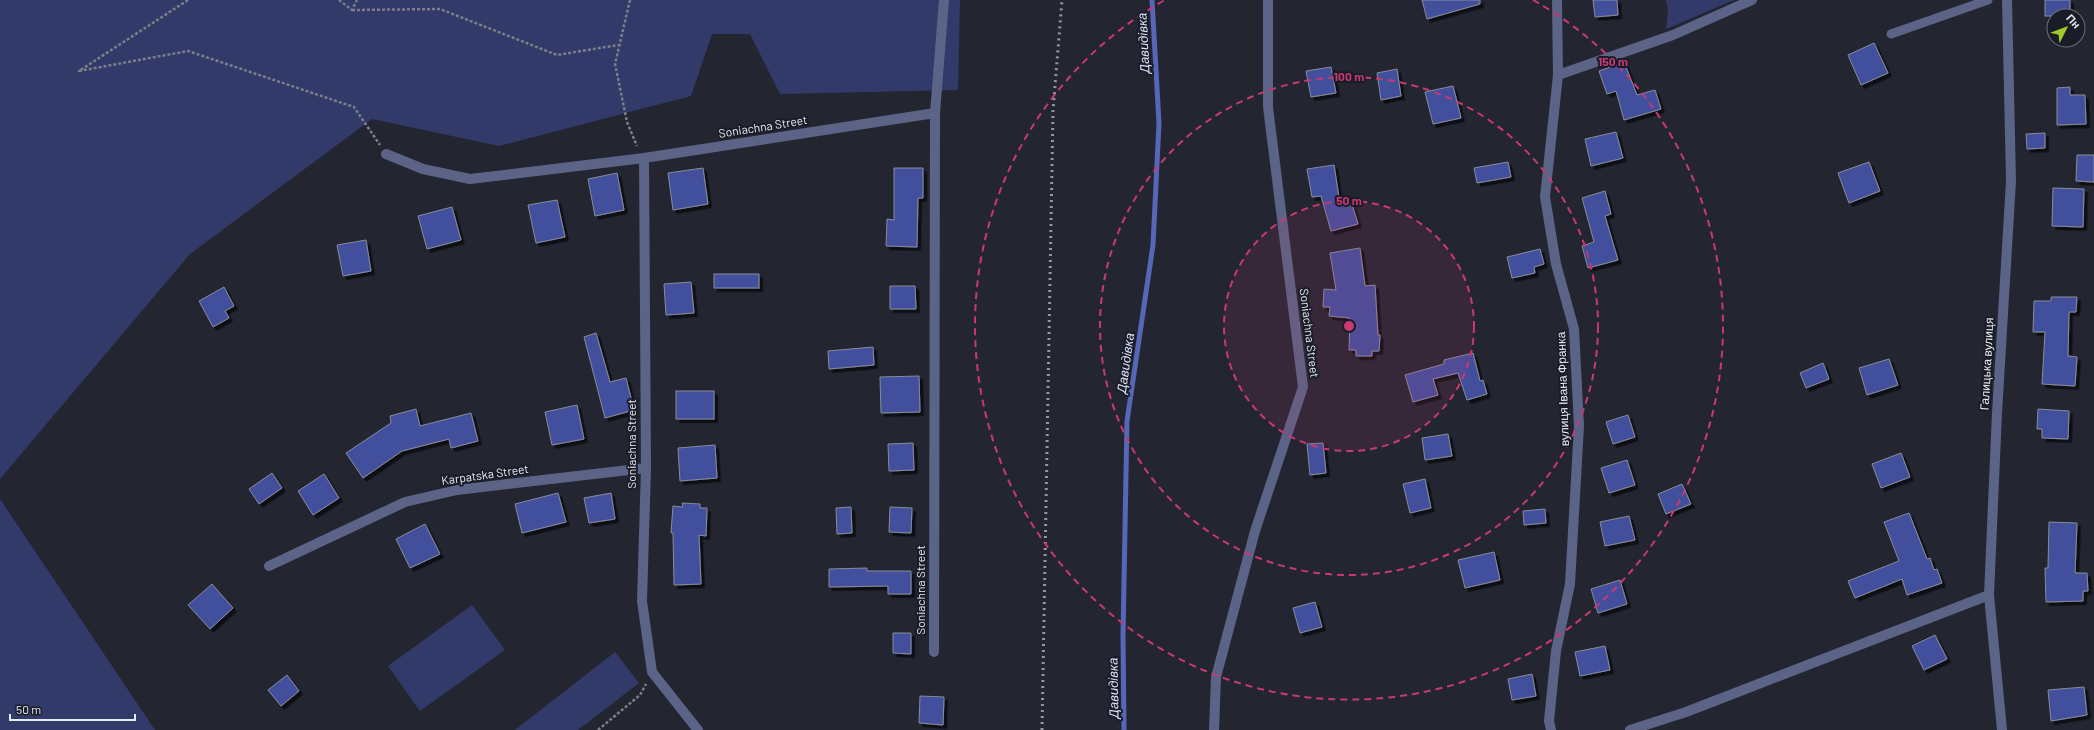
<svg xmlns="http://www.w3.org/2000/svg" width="2094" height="730" viewBox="0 0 2094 730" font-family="Barlow,sans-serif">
	<defs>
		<filter id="shadow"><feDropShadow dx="3.5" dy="3.5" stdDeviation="0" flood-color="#0009"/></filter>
	</defs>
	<rect width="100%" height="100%" fill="#232631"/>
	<g fill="#313a68">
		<path d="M0,0H960L958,90L780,94L750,34H712L691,96L499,146L372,119L190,254L0,479Z"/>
		<path d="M1666,0H1734L1666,29L1668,11Z"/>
		<path d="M0,499L155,730H0Z"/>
		<path d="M472,605L505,650L420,711L388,666Z"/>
		<path d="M615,652L639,683L578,730H515Z"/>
	</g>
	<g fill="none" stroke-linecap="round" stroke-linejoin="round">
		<path stroke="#5767b7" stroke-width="5" d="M1124,730L1123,635L1127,421L1153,245L1159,123L1152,0"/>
	</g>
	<g fill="#424f9d" stroke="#888c9a" filter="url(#shadow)">
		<path d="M1422,0H1480V4L1427,19Z"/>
		<path d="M1593,0H1617L1618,15L1595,17Z"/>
		<rect x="2045" y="0" width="25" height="16"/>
		<path d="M1874,43L1888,73L1861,85L1848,55Z"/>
		<path d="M1624,62L1637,95L1655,90L1661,109L1624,120L1616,91L1607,94L1599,71Z"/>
		<path d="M1331,67L1336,93L1311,97L1306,71Z"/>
		<path d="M1397,69L1401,96L1381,100L1377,73Z"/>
		<path d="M1453,86L1461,118L1433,124L1425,92Z"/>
		<path d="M2070,87V95H2085L2086,124L2057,125V88Z"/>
		<path d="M1616,132L1623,158L1591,166L1585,139Z"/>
		<path d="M2045,133V148L2027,149L2026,134Z"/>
		<path d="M2077,155H2094V182L2076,181Z"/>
		<path d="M1508,162L1511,177L1477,183L1474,168Z"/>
		<path d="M1869,162L1880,191L1849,203L1838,173Z"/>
		<path d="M1334,165L1340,204L1351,201L1358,224L1331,231L1321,196L1312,197L1307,169Z"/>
		<path d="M703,168L708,204L673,210L668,173Z"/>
		<path d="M894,168H923V198H918L917,247L886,246L887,219L894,220Z"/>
		<path d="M617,173L624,210L595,216L588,179Z"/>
		<path d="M2053,188L2084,189L2083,227L2052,226Z"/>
		<path d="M1605,191L1611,214L1605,216L1618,260L1588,268L1582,246L1594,242L1582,198Z"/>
		<path d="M557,200L565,237L536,243L528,205Z"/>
		<path d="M452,207L461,240L427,249L418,216Z"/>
		<path d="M366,240L371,271L343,276L337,245Z"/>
		<path d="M1360,248L1365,286L1375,285L1378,335H1380L1379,351H1372V356H1356V350H1349L1350,318L1329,316L1330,307H1323L1324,289L1336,290L1330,253Z"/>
		<path d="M1540,249L1544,264L1534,267L1535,273L1512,278L1507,257Z"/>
		<rect x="714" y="274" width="45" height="14"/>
		<path d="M691,282L694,313L666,315L664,284Z"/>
		<path d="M890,286H915L916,309H890Z"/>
		<path d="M224,287L234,306L225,311L229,318L213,327L199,301Z"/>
		<path d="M2051,297H2077L2076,312H2069L2068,356L2077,357L2075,386L2042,384L2045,332H2033L2034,301H2051Z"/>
		<path d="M596,333L610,382L626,378L634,410L605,418L584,337Z"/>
		<path d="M873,347L874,365L829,369L828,351Z"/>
		<path d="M1473,353L1480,381L1483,380L1487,394L1467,400L1458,373L1433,379L1438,395L1413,402L1405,375L1444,364V360Z"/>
		<path d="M1889,359L1898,385L1867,395L1859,368Z"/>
		<path d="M1823,363L1829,379L1806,388L1800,373Z"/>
		<path d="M919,376L920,412L881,413L880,377Z"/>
		<rect x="676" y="391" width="38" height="28"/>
		<path d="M577,405L584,439L552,445L545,412Z"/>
		<path d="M416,409L420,426L471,413L478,441L451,448L449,439L402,451L363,478L346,453L391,423L390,416Z"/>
		<path d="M2038,409L2069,411L2068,439L2042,438V429H2037Z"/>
		<path d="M1628,415L1635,437L1613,444L1606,422Z"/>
		<path d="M1448,434L1452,456L1425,460L1422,438Z"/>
		<path d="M913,443L914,470L889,471L888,444Z"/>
		<path d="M1323,443L1326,473L1310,475L1307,444Z"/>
		<path d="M715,445L717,478L680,481L678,448Z"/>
		<path d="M1901,453L1910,477L1881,488L1872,464Z"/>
		<path d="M1627,460L1635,485L1609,493L1601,468Z"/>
		<path d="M272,473L282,488L259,504L249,489Z"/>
		<path d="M324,474L339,498L313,515L298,491Z"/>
		<path d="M1425,479L1431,508L1410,513L1403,484Z"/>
		<path d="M1682,484L1691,504L1666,514L1658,494Z"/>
		<path d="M558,493L566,522L522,533L515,504Z"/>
		<path d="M611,493L615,519L589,523L584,498Z"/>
		<path d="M682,503L700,504V508H707L706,536L699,535L701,584L674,585L673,533H671L673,506L683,507Z"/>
		<path d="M851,507L852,533L837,534L836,508Z"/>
		<path d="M890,507L912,508L911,533L889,532Z"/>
		<path d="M1545,509L1546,523L1524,525L1523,511Z"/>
		<path d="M1909,513L1927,559L1930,558L1934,570L1937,569L1942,583L1907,595L1902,579L1855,598L1848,581L1899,561L1884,522Z"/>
		<path d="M1629,516L1635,540L1605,546L1600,522Z"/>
		<path d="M2049,522L2077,523L2075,573H2087L2088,591H2083V601L2046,602L2045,568H2048Z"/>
		<path d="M425,524L440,554L410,568L396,539Z"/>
		<path d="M1494,552L1500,580L1465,588L1458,560Z"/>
		<path d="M867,568V571H911V594H888V586L829,587V569Z"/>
		<path d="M1620,580L1627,604L1598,613L1591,589Z"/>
		<path d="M212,584L233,608L210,629L188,605Z"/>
		<path d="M1315,602L1322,627L1300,633L1293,608Z"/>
		<path d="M893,633H911V654L893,653Z"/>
		<path d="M1935,635L1947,659L1924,670L1912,646Z"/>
		<path d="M1605,646L1610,670L1580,676L1575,652Z"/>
		<path d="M1532,674L1536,696L1512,700L1508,679Z"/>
		<path d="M287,675L299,691L281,706L268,690Z"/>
		<path d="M2084,687L2087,715L2051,721L2048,690Z"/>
		<path d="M920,696L944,697L943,725L919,723Z"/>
	</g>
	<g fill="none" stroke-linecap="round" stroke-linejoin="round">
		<g stroke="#7c7e88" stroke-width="2.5" stroke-dasharray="3 2" stroke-linecap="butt">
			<path d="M188,0L79,71L188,51L354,107L380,145"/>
			<path d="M339,0L352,10L357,0"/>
			<path d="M630,0L615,64L627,122L637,146"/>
			<path d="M352,10L440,9L557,55L618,45"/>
			<path d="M598,730L640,695L646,684"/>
		</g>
		<path stroke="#5b6487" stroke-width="9" d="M1891,34L1988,0"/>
		<g stroke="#5b6487" stroke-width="10">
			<path d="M1558,75L1673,35L1752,0"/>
			<path d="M935,113L944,0"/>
			<path d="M386,154L423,169L470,179L644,158L935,113L934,652"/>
			<path d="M644,158L646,468L642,601L652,672L698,730"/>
			<path d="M269,566L405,502L457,490L646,468"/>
			<path d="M1214,730L1216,677L1255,531L1303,387L1268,107V0"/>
			<path d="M1551,730L1549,721L1556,651L1570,584L1579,426L1574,329L1556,264L1545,197L1558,75L1557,0"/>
			<path d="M1630,730L1686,712L1989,595"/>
			<path d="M2002,730L1989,595L1997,413L2011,181L2007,0"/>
		</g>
		<path stroke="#9698a1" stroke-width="3" stroke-dasharray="2 4" stroke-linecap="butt" d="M1042,730L1053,111L1062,0"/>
	</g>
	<circle cx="1349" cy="326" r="125" fill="#c83872" fill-opacity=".12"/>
	<g fill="none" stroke="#c83872" stroke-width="2" stroke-dasharray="7 5">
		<circle cx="1349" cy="326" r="125"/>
		<circle cx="1349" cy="326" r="249"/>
		<path d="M1533 0A374 374 0 1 1 1165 0"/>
	</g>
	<g text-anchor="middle" stroke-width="4" stroke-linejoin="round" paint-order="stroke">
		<g font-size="12" fill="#e9ebf3" stroke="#1a1d27">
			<text transform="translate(763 127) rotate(-9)" y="4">Soniachna Street</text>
			<text transform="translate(1309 333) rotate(83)" y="4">Soniachna Street</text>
			<text transform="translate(1987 364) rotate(-87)" y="4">Галицька вулиця</text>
			<text transform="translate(1563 389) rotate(-92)" y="4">вулиця Івана Франка</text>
			<text transform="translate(632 444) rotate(-90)" y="4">Soniachna Street</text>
			<text transform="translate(485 475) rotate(-8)" y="4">Karpatska Street</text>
			<text transform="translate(921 590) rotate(-90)" y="4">Soniachna Street</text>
		</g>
		<g font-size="13" font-style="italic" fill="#dce2f9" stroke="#1a1d27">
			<text transform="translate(1143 43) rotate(-93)" y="5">Давидівка</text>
			<text transform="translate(1125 363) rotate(-82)" y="5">Давидівка</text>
			<text transform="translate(1113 688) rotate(-91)" y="5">Давидівка</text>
		</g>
	</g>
	<circle cx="1349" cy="326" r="6" fill="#c83872" stroke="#1a1d27" stroke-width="2"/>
	<g font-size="12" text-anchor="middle" font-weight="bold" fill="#c83872" stroke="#1a1d27" stroke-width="4" stroke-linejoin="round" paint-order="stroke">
		<text x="1613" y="66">150 m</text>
		<text x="1349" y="81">100 m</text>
		<text x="1349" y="205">50 m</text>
	</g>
	<g transform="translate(2066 28) rotate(48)"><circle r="19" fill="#1a1d27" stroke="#6d6f79"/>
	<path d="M0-3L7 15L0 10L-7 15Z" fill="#a1c929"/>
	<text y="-6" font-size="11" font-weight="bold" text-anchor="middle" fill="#e9ebf3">Пн</text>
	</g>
	<path d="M10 714v6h125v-6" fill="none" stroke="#e9ebf3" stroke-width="2"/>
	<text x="16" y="714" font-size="12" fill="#e9ebf3" stroke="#1a1d27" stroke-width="3" paint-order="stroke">50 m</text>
</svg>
